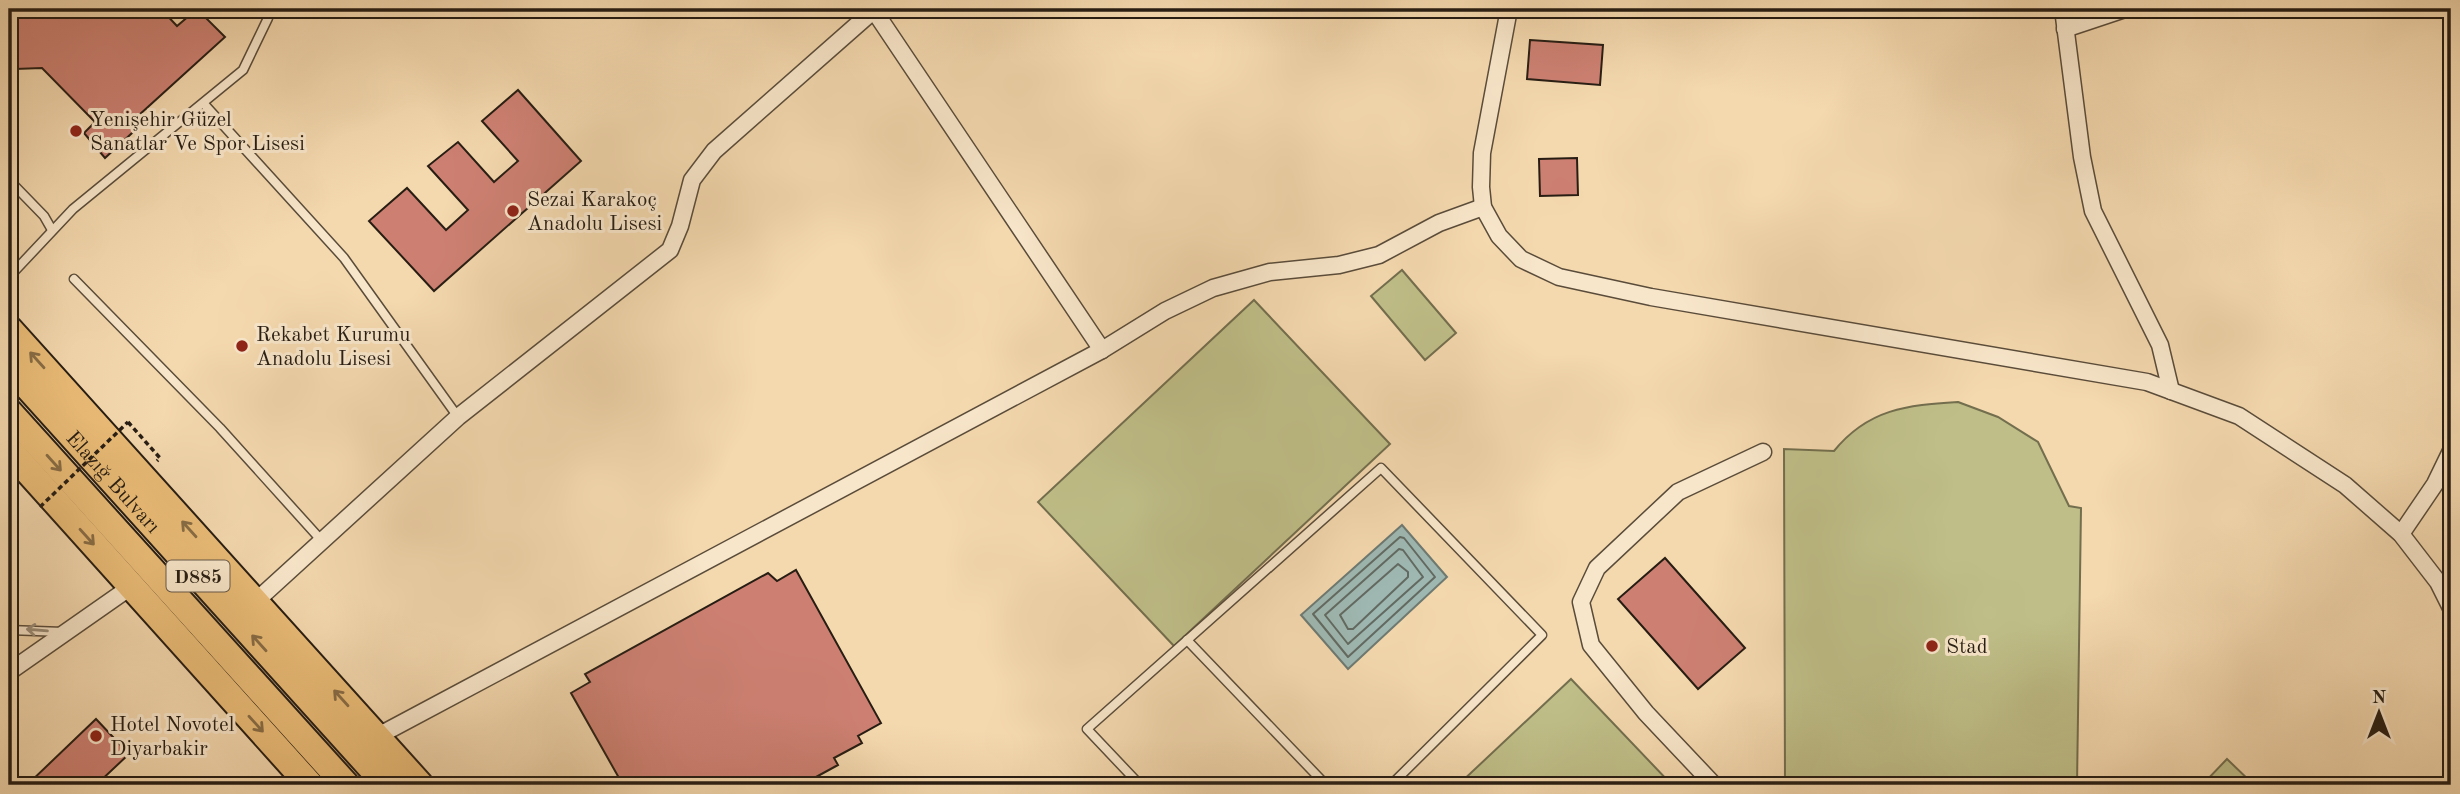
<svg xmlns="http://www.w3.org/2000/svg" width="2460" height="794" viewBox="0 0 2460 794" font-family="'Old Standard TT',serif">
	<rect width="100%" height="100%" fill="#f4d8ae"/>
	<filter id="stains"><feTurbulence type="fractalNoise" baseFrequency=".00286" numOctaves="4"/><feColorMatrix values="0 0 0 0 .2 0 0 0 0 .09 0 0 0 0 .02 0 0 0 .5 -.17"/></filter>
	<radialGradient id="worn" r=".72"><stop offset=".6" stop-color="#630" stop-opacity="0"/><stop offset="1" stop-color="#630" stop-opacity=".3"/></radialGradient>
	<g fill="#bfbe88" stroke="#736e4e" stroke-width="2">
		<path d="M1402,270L1456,333L1425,360L1371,296Z"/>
		<path d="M1254,300L1390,444L1174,646L1038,502Z"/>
		<path d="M1958,402L1998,417L2038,442L2069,506L2081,508L2077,785H1785L1784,449L1834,451C1868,409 1907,405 1958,402Z"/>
		<path d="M1571,679L1672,785H1458Z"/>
		<path d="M2227,759L2254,785H2202Z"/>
	</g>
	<path fill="#9eb8b2" stroke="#6e7a72" stroke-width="2" d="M1402,525L1447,577L1348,669L1301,615Z"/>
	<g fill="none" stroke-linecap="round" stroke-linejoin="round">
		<g stroke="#626a62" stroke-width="2">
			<path d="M1400,537L1404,538L1435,577L1348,657L1313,614Z"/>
			<path d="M1399,549L1403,550L1423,577L1348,644L1325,615Z"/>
			<path d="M1398,564L1408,572V577L1353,629H1348L1340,615Z"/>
		</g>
	</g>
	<g fill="#cd8072" stroke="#271d13" stroke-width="2">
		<path d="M9,9H161L177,26L197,9L225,37L138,116L145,121L105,158L84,133L95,122L42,68L15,69L9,64Z"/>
		<path d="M1530,40L1603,45L1600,85L1527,79Z"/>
		<path d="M518,90L581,161L434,291L369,221L407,188L446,230L468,210L428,166L458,142L494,182L518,161L482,121Z"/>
		<path d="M1577,158L1578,195L1540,196L1539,159Z"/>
		<path d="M1665,558L1745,648L1698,689L1618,599Z"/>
		<path d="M796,570L881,723L858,736L862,743L834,758L838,765L816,777L820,785H623L571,693L590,682L585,674L768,573L777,581Z"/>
		<path d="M96,719L129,754L96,785H27Z"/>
	</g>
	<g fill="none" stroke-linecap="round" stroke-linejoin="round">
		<g stroke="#5a4c3a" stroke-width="11">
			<g id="service">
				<path d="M204,104L344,258L458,417"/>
				<path d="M9,180L44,216L52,230"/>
				<path d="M9,277L73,209L243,70L268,18L269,9"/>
				<path d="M74,279L220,428L322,541"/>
				<path d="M9,630L63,632"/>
				<path d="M1187,640L1326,785"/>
				<path d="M1140,785L1087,729L1381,468L1542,635L1391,785"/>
			</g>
		</g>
		<g stroke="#5a4c3a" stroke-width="19">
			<g id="minor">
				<path d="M873,9L1102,350"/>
				<path d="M1509,9L1482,153L1481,187L1483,207L1499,236L1521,259L1559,277L1651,297L2147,382L2239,416L2345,485L2401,534L2438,582L2451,608"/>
				<path d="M2063,9L2082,157L2093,211L2160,345L2171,391"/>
				<path d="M2065,29L2125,9"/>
				<path d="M2401,534L2435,484L2451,451"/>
				<path d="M255,602L458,417L670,250L680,226L692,180L714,151L874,10"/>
				<path d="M9,672L132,586"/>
				<path d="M376,737L1102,350L1165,311L1213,288L1270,272L1339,265L1379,255L1439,223L1483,207"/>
				<path d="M1714,785L1646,713L1591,645L1581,602L1597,568L1678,492L1763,452"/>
			</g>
		</g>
		<g stroke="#271d13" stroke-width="30">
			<g id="trunk">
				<path d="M9,329L420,785"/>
				<path id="s1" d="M9,366L387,785"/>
				<path d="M9,412L346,785"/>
				<path d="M9,450L310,785"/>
			</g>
		</g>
		<path stroke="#271d13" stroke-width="3.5" stroke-dasharray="5 3.5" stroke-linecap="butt" d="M128,422L160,458L157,461"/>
		<use href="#service" stroke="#f8e6ca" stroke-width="8"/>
		<use href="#minor" stroke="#f8e6ca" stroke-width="16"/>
		<use href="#trunk" stroke="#eabc77" stroke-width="26"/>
		<path stroke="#271d13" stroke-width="3.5" stroke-dasharray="5 3.5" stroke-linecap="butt" d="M40,507L128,422"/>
	</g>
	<defs><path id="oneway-shaft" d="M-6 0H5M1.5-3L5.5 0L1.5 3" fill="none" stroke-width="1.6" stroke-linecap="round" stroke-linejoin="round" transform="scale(1.75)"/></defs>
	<g stroke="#886c45">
		<use href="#oneway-shaft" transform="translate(37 360) rotate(-132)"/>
		<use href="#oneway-shaft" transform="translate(54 463) rotate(48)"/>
		<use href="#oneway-shaft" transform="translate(189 529) rotate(-132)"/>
		<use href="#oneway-shaft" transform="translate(87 537) rotate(48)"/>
		<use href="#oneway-shaft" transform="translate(259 643) rotate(-132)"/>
		<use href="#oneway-shaft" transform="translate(341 698) rotate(-132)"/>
		<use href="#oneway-shaft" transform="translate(256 724) rotate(48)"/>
	</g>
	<use stroke="#9a8c78" href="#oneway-shaft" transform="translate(37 630) rotate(-175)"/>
	<g fill="#8f2418" stroke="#f8e6ca" stroke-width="2.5">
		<circle cx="76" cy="131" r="7"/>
		<circle cx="513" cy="211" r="7"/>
		<circle cx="242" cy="346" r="7"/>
		<circle cx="1932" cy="646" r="7"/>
		<circle cx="96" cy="736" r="7"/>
	</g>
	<g text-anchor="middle" stroke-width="6" stroke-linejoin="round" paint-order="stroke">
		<rect fill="#f8e6ca" stroke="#66594a" stroke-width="2" x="166.5" y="560.5" width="63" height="31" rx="5"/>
		<g font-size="19" font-weight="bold" fill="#271d13">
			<text x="198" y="583">D885</text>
		</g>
		<g font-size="21" fill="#271d13" stroke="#f8e6ca" text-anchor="start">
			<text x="90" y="126">Yenişehir Güzel<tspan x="90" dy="24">Sanatlar Ve Spor Lisesi</tspan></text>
			<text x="527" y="206">Sezai Karakoç<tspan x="527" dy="24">Anadolu Lisesi</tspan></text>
			<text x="256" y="341">Rekabet Kurumu<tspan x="256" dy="24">Anadolu Lisesi</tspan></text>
			<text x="1946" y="653">Stad</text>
			<text x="110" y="731">Hotel Novotel<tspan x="110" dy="24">Diyarbakir</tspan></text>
		</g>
		<g font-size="21" fill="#271d13" stroke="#f8e6ca">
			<text dy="7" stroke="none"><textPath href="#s1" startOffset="156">Elazığ Bulvarı</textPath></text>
		</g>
	</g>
	<rect width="2460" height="794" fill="none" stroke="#f4d8ae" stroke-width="35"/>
	<rect x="10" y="10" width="2439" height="773" fill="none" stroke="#271d13" stroke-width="3.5"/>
	<rect x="18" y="18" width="2425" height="759" fill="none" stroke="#271d13" stroke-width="2"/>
	<g transform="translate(2379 713)" stroke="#f8e6ca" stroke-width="5" paint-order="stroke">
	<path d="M0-5L12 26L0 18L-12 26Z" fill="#271d13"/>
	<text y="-10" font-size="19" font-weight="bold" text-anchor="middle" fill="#271d13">N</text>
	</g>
	<rect width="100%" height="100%" filter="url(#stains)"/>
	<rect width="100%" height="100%" fill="url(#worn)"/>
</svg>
